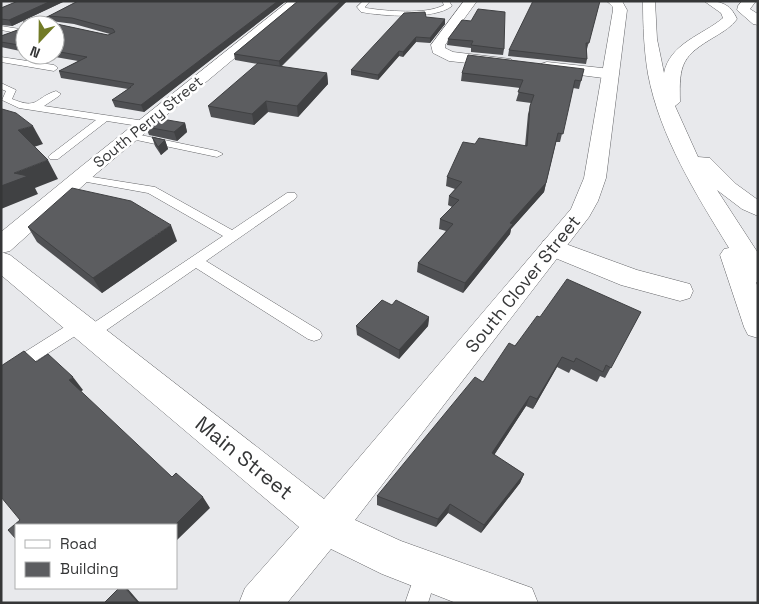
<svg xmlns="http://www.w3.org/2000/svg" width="759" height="604" viewBox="0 0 759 604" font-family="'Space Grotesk',sans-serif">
	<rect width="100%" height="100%" fill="#e8e9ec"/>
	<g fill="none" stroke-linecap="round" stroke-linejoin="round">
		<g stroke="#646568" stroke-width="1">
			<g id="service">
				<path d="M363,1H370L365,7L366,8C386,11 426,15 444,5L442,1H449L452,6C435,20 382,16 361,12L357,7Z"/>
				<path d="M1,26L20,29L21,31L17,33L1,30Z"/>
				<path d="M1,57L54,65L58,68L54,71L1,62Z"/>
				<path d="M1,83L16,90L12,99C39,110 34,98 56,91L61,94L59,96L44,106L145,121L150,124L145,127L107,121L58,159H50L48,157L50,155L96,120L19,108L2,100L6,91L1,89Z"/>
				<path d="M131,133L217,151L223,154L217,157L127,138L126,136L127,134Z"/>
				<path d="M80,175L155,187L232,230L287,193H295L297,196L295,199L206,261L320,331L322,335L320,339L314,341L308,339L196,268L95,338L89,340L83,338L81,334L83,331L1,383V367L74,321L80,319L86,321L88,325L86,328L223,236L148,193L76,180L74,178L76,176Z"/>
				<path d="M427,560L435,563L438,571L428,603H405L419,563Z"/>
			</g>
		</g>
		<g stroke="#646568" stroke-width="1">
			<g id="minor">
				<path d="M289,1H303L97,173L10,251L1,253V232L83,165Z"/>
				<path d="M464,1H477L445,45V48L453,52L511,59L513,62L511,65L505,67L449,61L433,53L431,45Z"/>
				<path d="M547,62L611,69L617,71L619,74L617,77L611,79L541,70L539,67L541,64Z"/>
				<path d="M552,239L637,270L690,284L693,291L690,298L680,301L621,285L543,253L540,247L543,241Z"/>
			</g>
		</g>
		<g stroke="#646568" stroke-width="1">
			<path id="tertiary" d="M607,1H622L627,10L606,178L598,201L589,217L355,520L401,541L532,588L538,603H456L382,574L331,549L287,603H239L245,588L299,527L1,275V252L10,255L324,499L571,209L584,178L613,10V7Z"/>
		</g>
		<g stroke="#646568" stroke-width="1">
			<g id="motorway">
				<path d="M643,1H655L657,39L664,73C670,43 703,35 723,18L721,13L704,1C720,1 730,3 737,19C731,27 724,31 716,36C682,56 679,63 680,102L675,106L698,157L710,158L736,184L758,200V216L742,209L717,190L758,253V283L756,282L758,288V338L748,335L744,327L720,255L724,249L729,248C696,194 660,137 648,74C644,50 643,26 643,1Z"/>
				<path d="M742,1H756L750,9L758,14V25L753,24L737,10L738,6Z"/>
			</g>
		</g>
		<use href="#service" fill="#fff" fill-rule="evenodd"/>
		<use href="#minor" fill="#fff" fill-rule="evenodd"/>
		<use href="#tertiary" fill="#fff" fill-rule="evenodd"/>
		<use href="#motorway" fill="#fff" fill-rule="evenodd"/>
	</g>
	<g fill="#4f5053">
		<path d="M12,1H65L12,26L1,25V8L17,2Z"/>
		<path d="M78,1H286L144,112L115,107L112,100L128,89L61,78L59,71L78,61L44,55H55V25H25V52L1,47V36L23,28L24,21H37L49,16L51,22L52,23L108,35L110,34L74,24L51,21L49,16Z"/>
		<path d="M298,1H347L281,67L327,73L328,84L298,117L268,112L254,125L211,117L208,106L258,64L235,60L234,54Z"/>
		<path d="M600,1L587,49V59L586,64L508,56L509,50Z"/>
		<path d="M445,19V24L430,43L416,42L403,57L399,56L378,80L351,75V70Z"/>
		<path d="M462,20L504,49L503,55L471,52V48L447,45L448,39Z"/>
		<path d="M584,69L579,89L573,88L560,142H556L544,192L511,229L510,234L463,293L417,272L418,263L446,231L439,229L440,219L452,207L448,205L449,196L455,189L446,186L447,177L475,144L525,146L528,114L531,103L516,101L520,88L461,81L462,73Z"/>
		<path d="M185,123L187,132L177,141L149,135L146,127Z"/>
		<path d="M152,137L165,140L168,149L161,155L155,146Z"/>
		<path d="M28,227L177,241L102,293L37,242Z"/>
		<path d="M392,305L429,317L428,326L399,359L357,335L356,326Z"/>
		<path d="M641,312L605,378L600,376L597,382L571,369L569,373L557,367L533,409L526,406L494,455L524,474L520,483L481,533L448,513L436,527L377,505V496L483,382L540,317Z"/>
	</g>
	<g fill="#404143">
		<path d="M51,1H65L12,26L9,20Z"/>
		<path d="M278,1H286L144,112L141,105Z"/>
		<path d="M341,1H347L280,67L279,61Z"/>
		<path d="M49,16L51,22L49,25L47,20Z"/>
		<path d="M445,19V24L430,43V38Z"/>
		<path d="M416,37V42L403,57V52Z"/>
		<path d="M399,51V56L378,80V75Z"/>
		<path d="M327,73L328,84L298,117L297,106Z"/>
		<path d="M266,101L268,112L254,125L252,114Z"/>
		<path d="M185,123L187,132L177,141L174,132Z"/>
		<path d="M33,126L43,144L28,149L18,130Z"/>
		<path d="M165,140L168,149L161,155L158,147Z"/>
		<path d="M48,160L58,179L35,188L38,194L1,209V186L14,173Z"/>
		<path d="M546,183L544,192L511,229L510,234L463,293L465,283L510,223Z"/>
		<path d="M171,225L177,241L102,293L93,278Z"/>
		<path d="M429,317L428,326L399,359V350Z"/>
		<path d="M562,357L557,367L533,409L537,399Z"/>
		<path d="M73,377L83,390L79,393L69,380Z"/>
		<path d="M530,396L526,406L489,463L492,453Z"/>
		<path d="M524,474L520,483L481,533L484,525Z"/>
		<path d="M203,497L210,508L176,541V525H175Z"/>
		<path d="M450,504L448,513L436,527L438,519Z"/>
		<path d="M125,588H130L128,589L140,603H138Z"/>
	</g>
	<g fill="#5c5d60" stroke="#404143">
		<path d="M18,1H51L9,20L1,19V8Z"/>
		<path d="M78,1H278L141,105L112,100L131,87H130L134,84L59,71L87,57L55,51V25H25V46L1,42V36L23,28L24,21H37L49,16L47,20L52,23L108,35L115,32L113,29L72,18L49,16Z"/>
		<path d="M298,1H341L279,61L234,54Z"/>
		<path d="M533,1H600L589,43H586L587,59L509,50Z"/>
		<path d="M478,9L505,12L504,49L471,45L473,41L448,39L462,20L471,21Z"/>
		<path d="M425,12L426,17L445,19L430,38L416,37L403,52L399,51L378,75L351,70L404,13Z"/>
		<path d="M468,55L584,69L581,81L575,80L563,134L558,133L546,183L510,223L513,224L465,283L418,263L453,224L440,219L459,200L449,196L462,182L447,177L463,142L475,144L479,138L527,146L530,106L534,95L518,92L523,80L462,73Z"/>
		<path d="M258,63L327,73L297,106L266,101L252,114L208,106Z"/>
		<path d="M2,109L16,113L33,126L18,130L48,160L14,173L28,176L1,186V110Z"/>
		<path d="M156,118L185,123L174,132L146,127Z"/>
		<path d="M152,137L165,140L158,147Z"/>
		<path d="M72,188L131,201L171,225L93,278L28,227Z"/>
		<path d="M567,279L641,312L611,368L606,365L603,372L576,358L574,362L562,357L537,399L530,396L492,453L524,474L484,525L450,504L438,519L377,496L475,377L483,382L509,343L515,346L537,316L540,317Z"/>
		<path d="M382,300L392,305L396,300L429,317L399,350L356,326Z"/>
		<path d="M24,351L36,362L48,354L73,377L69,380L172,477L176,473L203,497L175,525H16V539L8,530L20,520L1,497V366Z"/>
		<path d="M119,588H125L138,603H104Z"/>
	</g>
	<g text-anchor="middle" stroke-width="5" stroke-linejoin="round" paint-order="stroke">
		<g font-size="15" fill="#353637" stroke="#fff">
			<text transform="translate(148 122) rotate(-39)" y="5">South Perry Street</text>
		</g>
		<g font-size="18" fill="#353637" stroke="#fff">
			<text transform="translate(523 284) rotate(-51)" y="6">South Clover Street</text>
		</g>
		<g font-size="21" fill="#353637" stroke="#fff">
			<text transform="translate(244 458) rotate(39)" y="7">Main Street</text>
		</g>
	</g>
	<rect width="759" height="604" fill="none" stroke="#353637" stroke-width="5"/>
	<rect x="15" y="524" width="162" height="65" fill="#ffffff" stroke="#aeafaf"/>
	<rect x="25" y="540" width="25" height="8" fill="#ffffff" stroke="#aeafaf"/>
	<text x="60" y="549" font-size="15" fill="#353637">Road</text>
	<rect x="25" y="562" width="25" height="15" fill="#5c5d60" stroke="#aeafaf"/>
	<text x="60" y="574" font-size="15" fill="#353637">Building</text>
	<g transform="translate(40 40) rotate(202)"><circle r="24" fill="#ffffff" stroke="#aeafaf"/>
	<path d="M0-4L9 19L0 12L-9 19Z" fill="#727b26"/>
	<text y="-8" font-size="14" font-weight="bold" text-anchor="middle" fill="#353637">N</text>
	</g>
</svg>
